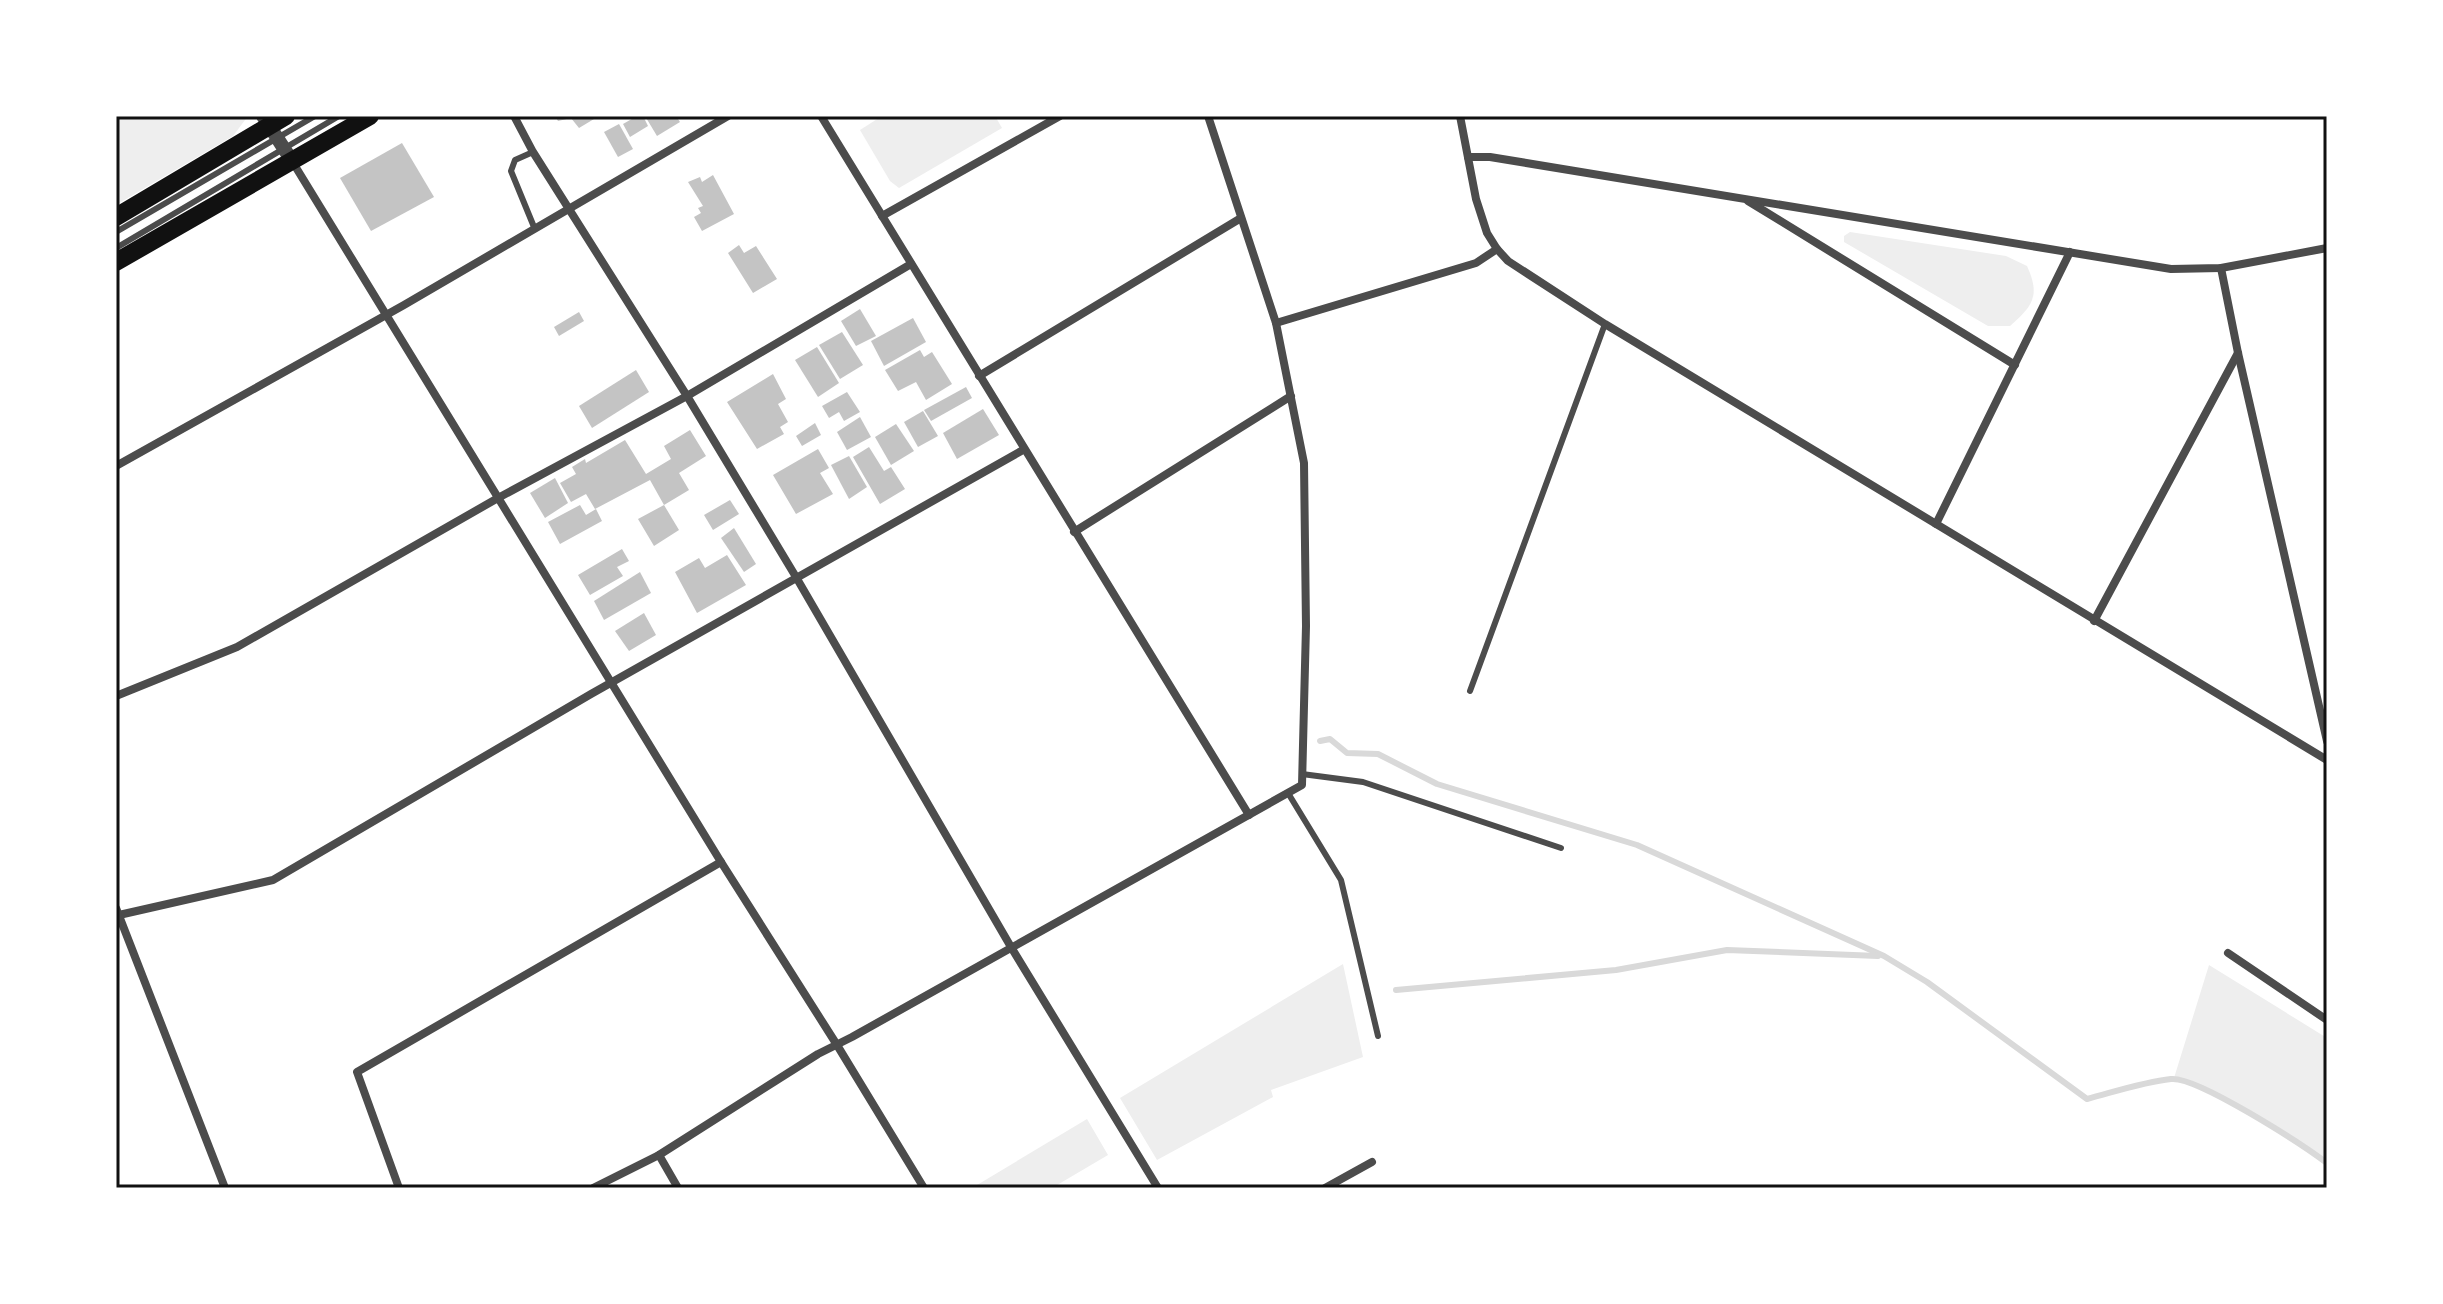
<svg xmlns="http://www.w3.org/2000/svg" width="2443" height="1304" viewBox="0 0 2443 1304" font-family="'Open Sans',sans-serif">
	<rect width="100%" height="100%" fill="#fff"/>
	<g fill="#eee">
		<path d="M116,116H248L233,136L116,205Z"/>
		<path d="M882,116H995L1002,128L899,188L890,181L860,130Z"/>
		<path d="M1850,232L2006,256L2027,266C2040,295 2034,305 2010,326H1988L1844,242V236Z"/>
		<path d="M1343,964L1363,1057L1271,1090L1273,1097L1157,1160L1120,1098Z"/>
		<path d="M2209,965L2327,1038V1163C2281,1128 2228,1099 2174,1078Z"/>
		<path d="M1087,1119L1108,1155L1052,1188H972Z"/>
	</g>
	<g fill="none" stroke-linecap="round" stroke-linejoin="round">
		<g stroke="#d9d9d9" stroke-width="6">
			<path d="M1320,741L1330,739L1347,753L1378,754L1437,784L1637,845L1884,956L1927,982L2087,1099C2114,1092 2143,1082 2171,1079C2197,1076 2303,1145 2327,1163"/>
			<path d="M1396,990L1616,970L1727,950L1878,956"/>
		</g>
	</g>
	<g fill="#c4c4c4">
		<path d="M555,116H599L579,128L571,118L558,121Z"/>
		<path d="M637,116H643L648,126L630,137L623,124Z"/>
		<path d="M645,116H676L680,122L657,136Z"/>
		<path d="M619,124L633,149L618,157L604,132Z"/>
		<path d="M402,143L434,197L371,231L340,178Z"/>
		<path d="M713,175L734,214L702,231L694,217L701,213L698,208L703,206L688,182L700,177L702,182Z"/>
		<path d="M739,245L744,253L756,246L777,279L753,293L728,253Z"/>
		<path d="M860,309L876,336L856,346L841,321Z"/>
		<path d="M579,312L584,321L559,336L554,327Z"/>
		<path d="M913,318L926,342L884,366L871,341Z"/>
		<path d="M842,332L863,365L840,379L819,345Z"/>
		<path d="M817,347L839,383L818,397L795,360Z"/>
		<path d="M920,350L924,357L932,352L952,384L926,400L916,382L898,391L885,370Z"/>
		<path d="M636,370L649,392L592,428L579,406Z"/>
		<path d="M773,374L786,399L778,404L788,422L780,427L784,434L757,449L727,402Z"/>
		<path d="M966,387L972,398L931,421L924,410Z"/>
		<path d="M847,392L860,412L844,421L839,412L829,418L822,406Z"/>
		<path d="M983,409L999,435L957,459L943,433Z"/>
		<path d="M923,411L938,436L918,447L904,422Z"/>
		<path d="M860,417L871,437L847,450L837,432Z"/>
		<path d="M815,423L821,435L802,446L796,436Z"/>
		<path d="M896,424L914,451L891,465L875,437Z"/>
		<path d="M690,430L706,456L679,473L689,490L664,505L679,530L654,546L638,519L664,505L650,480L595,509L586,494L571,502L560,483L576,474L572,467L585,459L586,463L625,440L646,474L671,459L664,446Z"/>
		<path d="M869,447L884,471L891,467L905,489L880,504L853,457Z"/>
		<path d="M818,449L829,468L820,473L833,494L796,514L773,475Z"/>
		<path d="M849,456L867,487L849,499L831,465Z"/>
		<path d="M555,478L568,503L545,518L530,493Z"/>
		<path d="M730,500L739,514L713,530L704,515Z"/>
		<path d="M580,505L586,515L596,509L602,521L560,544L548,522Z"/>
		<path d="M734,528L756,564L744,572L721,538Z"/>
		<path d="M622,549L629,561L617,567L623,576L590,595L578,575Z"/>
		<path d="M727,555L746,585L697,613L675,572L699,558L705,568Z"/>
		<path d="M640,572L651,593L604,620L594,601Z"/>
		<path d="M644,613L656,635L629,651L615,631Z"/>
	</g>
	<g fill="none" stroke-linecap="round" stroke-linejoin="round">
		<g stroke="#4c4c4c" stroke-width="6">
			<path d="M533,152L515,160L511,171L534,227"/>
			<path d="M116,232L315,116"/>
			<path d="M116,248L339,116"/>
			<path d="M1470,691L1605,324"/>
			<path d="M1302,774L1363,782L1561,848"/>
			<path d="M1288,793L1341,880L1378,1036"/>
		</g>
		<g stroke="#4c4c4c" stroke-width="8">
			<path d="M514,116L533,152L687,396L796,577L1011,947L1158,1188"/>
			<path d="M821,116L1249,815"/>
			<path d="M1460,116L1476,199L1487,233L1497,249L1508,261L1605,324L2327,760"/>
			<path d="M1468,157H1490L2171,269L2221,268L2327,248"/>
			<path d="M292,161L721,862L837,1045L924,1188"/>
			<path d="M1748,201L2015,365"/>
			<path d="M882,216L1060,116"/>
			<path d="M2221,268L2238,353L2327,741"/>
			<path d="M1276,323L1476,263L1497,249"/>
			<path d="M979,376L1241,218"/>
			<path d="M116,466L404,305L728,116"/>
			<path d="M1936,524L2070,252"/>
			<path d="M1074,532L1291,396"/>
			<path d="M2094,621L2238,353"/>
			<path d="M116,696L237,647L498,498L687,396L911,264"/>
			<path d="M116,908L225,1188"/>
			<path d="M119,915L273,880L591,694L1023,450"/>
			<path d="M2228,953L2327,1020"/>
			<path d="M659,1155L678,1188"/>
			<path d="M399,1188L357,1072L721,862"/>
			<path d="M593,1188L659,1155L818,1054L852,1037L1302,785L1306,626L1304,463L1276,323L1208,116"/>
			<path d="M1325,1188L1372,1162"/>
		</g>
		<path stroke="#4c4c4c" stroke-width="14" d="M263,116L292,161"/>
		<g stroke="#111" stroke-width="18">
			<path d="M116,217L286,116"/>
			<path d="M116,262L370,116"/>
		</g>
	</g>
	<rect width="2443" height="1304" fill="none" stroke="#ffffff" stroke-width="236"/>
	<rect x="118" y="118" width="2207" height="1068" fill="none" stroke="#111" stroke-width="3"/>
</svg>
